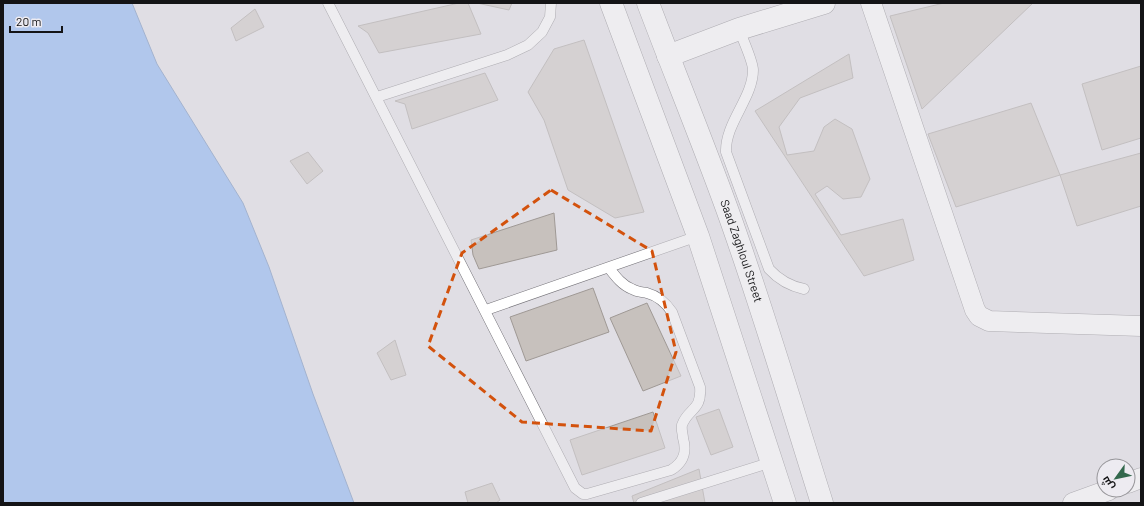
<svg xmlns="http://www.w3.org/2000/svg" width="1144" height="506" viewBox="0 0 1144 506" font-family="Barlow,Cairo,sans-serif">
	<rect width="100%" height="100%" fill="#e0dee4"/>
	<path fill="#78abf7" stroke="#5a7eb4" d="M3,3H132L157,64L243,203L269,267L313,394L354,503H3Z"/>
	<g fill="#c7c1bd" stroke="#9f9995">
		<path d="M459,3H468L481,34L379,53L368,33L358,26Z"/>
		<path d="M477,3H512L509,10Z"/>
		<path d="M944,3H1033L922,109L890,16Z"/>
		<path d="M255,9L264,27L236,41L231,28Z"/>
		<path d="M584,40L644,212L615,218L568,190L544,120L528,92L554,49Z"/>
		<path d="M849,54L853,78L800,98L779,127L787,155L814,151L824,127L835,119L852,129L870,179L861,197L843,199L827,186L815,194L841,235L903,219L914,260L864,276L755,111Z"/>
		<path d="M1141,66V138L1102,150L1082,84Z"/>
		<path d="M485,73L498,100L412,129L405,104L395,101Z"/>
		<path d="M1031,103L1060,175L956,207L928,134Z"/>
		<path d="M308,152L323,171L307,184L290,161Z"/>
		<path d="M1141,153V206L1077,226L1060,175Z"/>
		<path d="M554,213L557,250L479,269L473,255L471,240Z"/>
		<path d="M593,288L609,332L526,361L510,317Z"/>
		<path d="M647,303L681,376L643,391L610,318Z"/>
		<path d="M395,340L406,375L391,380L377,353Z"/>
		<path d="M719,409L733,447L711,455L696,417Z"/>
		<path d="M653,412L665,448L582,475L570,440Z"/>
		<path d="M699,469L705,503H634L632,496Z"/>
		<path d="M492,483L500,500L496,503H468L465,492Z"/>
	</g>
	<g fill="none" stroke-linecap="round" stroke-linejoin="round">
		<g stroke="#747278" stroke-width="11">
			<g id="service">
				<path d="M328,3L575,488L583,494H587L671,470C684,462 687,452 683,438C683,434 681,430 682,425C688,408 702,411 700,387L672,312C666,303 658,296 647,293C642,292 637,292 632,289C622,285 616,277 609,268"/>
				<path d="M739,29C742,38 753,61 753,70C753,98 725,123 726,152L769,269C779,280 790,286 804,289"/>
				<path d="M377,97L507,55L528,45L542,32L550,17L551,3"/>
				<path d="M486,310L698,236"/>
				<path d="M641,503L772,462"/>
			</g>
		</g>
		<g stroke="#747278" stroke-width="21">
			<g id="minor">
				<path d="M871,3L975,310L979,316L989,321L1141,326"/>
				<path d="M1128,483L1141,478"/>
				<path d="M1073,503L1109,490"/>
			</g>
		</g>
		<g stroke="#747278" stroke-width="23">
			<path id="tertiary" d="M668,56L739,29L824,3"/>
		</g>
		<g stroke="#747278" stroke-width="23">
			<g id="primary">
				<path d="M611,3L698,236L785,503"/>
				<path id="s1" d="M648,3C674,72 702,140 727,209C762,306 791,405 822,503"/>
			</g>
		</g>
		<use href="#service" stroke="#fff" stroke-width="10"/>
		<use href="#minor" stroke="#fff" stroke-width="20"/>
		<use href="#tertiary" stroke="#fff" stroke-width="22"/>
		<use href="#primary" stroke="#fff" stroke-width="22"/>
	</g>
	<path d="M0 0H1144V506H0ZM551,190L652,251L676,352L651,431L522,422L428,346L462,253Z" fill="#e0dee4" fill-opacity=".55" fill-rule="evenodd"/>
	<path fill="none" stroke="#d3520d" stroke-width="3" stroke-dasharray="8 5" stroke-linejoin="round" d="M551,190L652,251L676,352L651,431L522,422L428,346L462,253Z"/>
	<g text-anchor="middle" stroke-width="3" stroke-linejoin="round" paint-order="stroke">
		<g font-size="12" fill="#141416" stroke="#edebf1">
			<text dy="4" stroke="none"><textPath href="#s1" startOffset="265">Saad Zaghloul Street</textPath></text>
		</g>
	</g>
	<rect width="1144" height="506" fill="none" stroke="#141416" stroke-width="8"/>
	<g transform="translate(1116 478) rotate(237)"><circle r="19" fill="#edebf1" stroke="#969599"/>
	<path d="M0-3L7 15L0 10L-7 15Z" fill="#33684d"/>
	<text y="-6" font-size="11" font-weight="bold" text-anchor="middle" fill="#141416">ش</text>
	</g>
	<path d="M10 26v6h52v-6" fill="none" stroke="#141416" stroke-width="2"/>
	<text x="16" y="26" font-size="12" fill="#141416" stroke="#edebf1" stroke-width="3" paint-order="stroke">20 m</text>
</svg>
